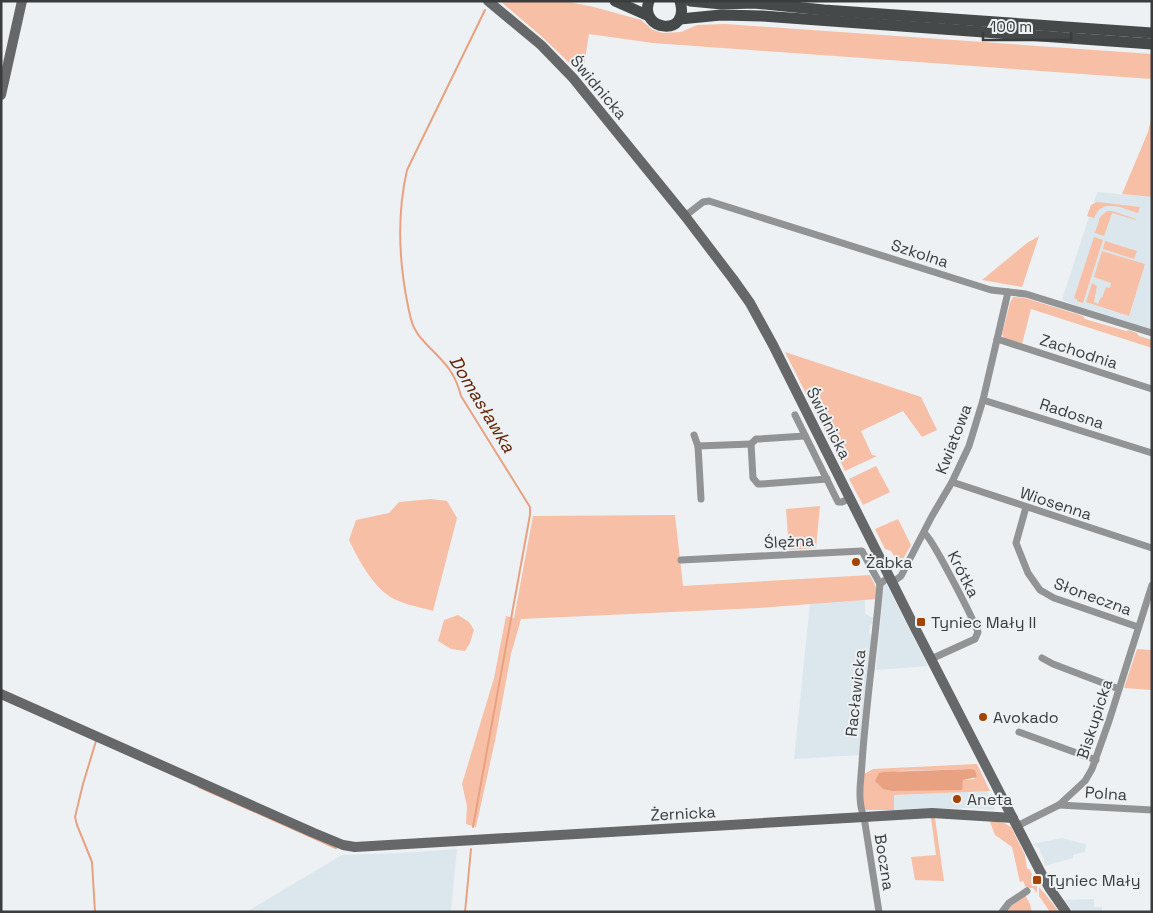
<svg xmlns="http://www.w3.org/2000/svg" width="1153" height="913" viewBox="0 0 1153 913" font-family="'Space Grotesk',sans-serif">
	<rect width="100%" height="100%" fill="#edf1f3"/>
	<g fill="#dce7ed">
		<path d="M1097,192L1152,197V330L1084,309L1062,300Z"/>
		<path d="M886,583L928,666L876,670L884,585Z"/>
		<path d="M865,599V614L874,618V623L870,625L869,633L872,636L860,755L794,759L810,603Z"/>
		<path d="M987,791L995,808L994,810L971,808L894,810V795Z"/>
		<path d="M1062,838L1086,844L1085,852L1073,855V858L1044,866V859L1039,848L1033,844Z"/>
		<path d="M457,849L451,912H246L342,855L401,853Z"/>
		<path d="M1094,899V907H1102V912H1074L1064,900Z"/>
	</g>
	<g fill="#f7bfa6" fill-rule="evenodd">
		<path d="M500,1H565L594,7L641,20L653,30L663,33L681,32L697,25L725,24L1152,54V79L653,43L589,34L584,65L581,74L540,35Z"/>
		<path d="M1152,116V197L1122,194L1148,132Z"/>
		<path d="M1097,202L1140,207L1138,213C1122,208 1102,197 1094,218L1087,216L1091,205Z"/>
		<path d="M1107,211H1112L1136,219V220L1112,213L1104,236L1095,233L1100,217Z"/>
		<path d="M1039,236L1022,287L982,280L1027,243Z"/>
		<path d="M1094,237L1103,240L1083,303L1077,301V299L1074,298Z"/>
		<path d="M1105,241L1137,251L1134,259L1103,249Z"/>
		<path d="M1102,251L1145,264L1129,316L1086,302L1092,283L1097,286L1094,302L1098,304L1101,297L1102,298L1106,287L1110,288L1111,283L1094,277Z"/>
		<path d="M1013,297L1025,298L1083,316L1085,319L1126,331L1129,330L1137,333L1139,336L1152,340V348L1031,309L1022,344L1004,338L1002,334L1010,303Z"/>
		<path d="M785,352L921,397L937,430L922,437L903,411L861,431L872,455L877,456L845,471Z"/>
		<path d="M876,466L890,492L863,505L849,479Z"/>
		<path d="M431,499L447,501L457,518L433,611C420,607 406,605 394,599C374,589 358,559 349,540L356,520L389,513L399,502Z"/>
		<path d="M820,506L816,548L789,550L786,509Z"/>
		<path d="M675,515L683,586L870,575L877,589V599L759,608L521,619L511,654L495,741L476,827L466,824L467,806L462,784L494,678L506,616L514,618L533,516Z"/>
		<path d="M898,519L911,545L902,561H897L891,551L885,549L875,529Z"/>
		<path d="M458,615L469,622L474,630L470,643L465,651L451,649L438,641L444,620Z"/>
		<path d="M1137,649L1152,650V690L1124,688Z"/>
		<path d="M977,764L990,791L894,795V810H864L863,808L864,774L873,769ZM971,769L975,770L974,779L963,780L962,785L895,771Z"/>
		<path d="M931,818H935L944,881L915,880L911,857L936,855Z"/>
		<path d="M993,821L1004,823L1011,827L1025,855L1027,869H1029L1037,883V893L1033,888H1026L1023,881L1020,882L1012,847L995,835L990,822Z"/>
		<path d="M1039,887L1046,895L1059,912H1050L1039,896Z"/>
		<path d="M1025,895L1030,904L1032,912H1004Z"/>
	</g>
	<path fill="#e8a181" d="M971,769L975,770L977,777L963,780L962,790L892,791L883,789L875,781L879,773L884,772Z"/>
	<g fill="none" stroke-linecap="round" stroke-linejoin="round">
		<g stroke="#e8a181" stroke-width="2">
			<path d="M199,787L336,848"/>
			<path d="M473,827L530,515V507L461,396C455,372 445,363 428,346C424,341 419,337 416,331C411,324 410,315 408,306C399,262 397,214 407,170L485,10"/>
			<path d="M95,912L92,862L77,825L75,817L83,784L96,741"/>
			<path d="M465,912L471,849"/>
		</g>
		<g stroke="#929394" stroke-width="7">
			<path d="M685,216L703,202L709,201L991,290L1026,294L1152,333"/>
			<path d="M997,339L1152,389"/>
			<path d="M983,400L1152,453"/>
			<path d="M795,415L838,502H842L850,498"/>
			<path d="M694,435L698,446L701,499"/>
			<path d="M805,436L759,439H756L751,444L753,478L758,484H761L827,479"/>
			<path d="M698,446L751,444"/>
			<path d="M952,482L1152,548"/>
			<path d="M1026,507L1016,543L1028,573L1040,590L1054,598L1138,627"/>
			<path d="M924,533C932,537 973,619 978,632L975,639L931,659"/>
			<path d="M681,560L862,551L880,584"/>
			<path d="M893,582L901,576L932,516L952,482L969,446L983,400L1008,292"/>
			<path d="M1042,658L1053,664L1119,689"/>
			<path d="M1019,732L1096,760"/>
			<path d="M1059,805L1152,810"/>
			<path d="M1017,826L1059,805L1085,781L1092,769L1109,721L1152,585"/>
			<path d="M879,912L864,817C857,801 861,780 862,763C866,703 875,644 880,584L890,576"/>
			<path d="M1002,912L1009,903L1027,891"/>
		</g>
		<g stroke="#656768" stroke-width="10">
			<path d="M488,1L541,45L573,78L685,216L733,279L750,303L773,345L914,626L1041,873L1050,889L1066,912"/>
			<path d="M1,95L22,1"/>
			<path d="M1,694L314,833L343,845L355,847L932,813L1013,818"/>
		</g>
		<g stroke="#46494a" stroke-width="11">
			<path d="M615,1L649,16"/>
			<path d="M649,1C638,31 691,38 680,1"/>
			<path d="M690,1L722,4L754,3L824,10L1152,33"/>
			<path d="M680,19L721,15L762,16L1152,44"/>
		</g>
	</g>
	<g fill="#a54303" stroke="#edf1f3" stroke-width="2">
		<circle cx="856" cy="562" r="5"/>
		<rect x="916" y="617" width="10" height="10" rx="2.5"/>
		<circle cx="983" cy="717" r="5"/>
		<circle cx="957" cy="799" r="5"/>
		<rect x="1032" y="875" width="10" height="10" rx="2.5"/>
	</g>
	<g text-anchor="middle" stroke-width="4" stroke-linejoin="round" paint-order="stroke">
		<g font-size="16" fill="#3a3c3d" stroke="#edf1f3">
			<text transform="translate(599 87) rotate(50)" y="6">Świdnicka</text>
			<text transform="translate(920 253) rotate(18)" y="6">Szkolna</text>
			<text transform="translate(1079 351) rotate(18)" y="6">Zachodnia</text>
			<text transform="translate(1072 413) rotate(18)" y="6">Radosna</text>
			<text transform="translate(829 423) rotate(63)" y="6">Świdnicka</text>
			<text transform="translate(953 439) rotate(-69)" y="6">Kwiatowa</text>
			<text transform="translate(1056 503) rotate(18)" y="6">Wiosenna</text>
			<text transform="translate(789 541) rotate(-3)" y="6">Ślężna</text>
			<text transform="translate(964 574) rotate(63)" y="6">Krótka</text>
			<text transform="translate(1093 596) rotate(20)" y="6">Słoneczna</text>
			<text transform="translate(855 693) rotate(-84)" y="6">Racławicka</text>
			<text transform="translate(1094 719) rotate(-72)" y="6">Biskupicka</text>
			<text transform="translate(1106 793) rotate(4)" y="6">Polna</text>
			<text transform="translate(683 813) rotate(-3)" y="6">Żernicka</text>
			<text transform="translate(885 862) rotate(81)" y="6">Boczna</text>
		</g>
		<g font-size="16" fill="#3a3c3d" stroke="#edf1f3" text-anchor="start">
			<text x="866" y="568">Żabka</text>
			<text x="931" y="628">Tyniec Mały II</text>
			<text x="993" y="723">Avokado</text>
			<text x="967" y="805">Aneta</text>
			<text x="1047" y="886">Tyniec Mały</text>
		</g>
		<g font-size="18" font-style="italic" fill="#602200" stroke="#edf1f3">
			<text transform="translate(482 404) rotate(59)" y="6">Domasławka</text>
		</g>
	</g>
	<rect width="1153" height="913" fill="none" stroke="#3a3c3d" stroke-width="5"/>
	<path d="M983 32v8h88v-8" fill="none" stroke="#3a3c3d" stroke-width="2.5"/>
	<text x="990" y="32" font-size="15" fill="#3a3c3d" stroke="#edf1f3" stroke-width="4" paint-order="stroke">100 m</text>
</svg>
